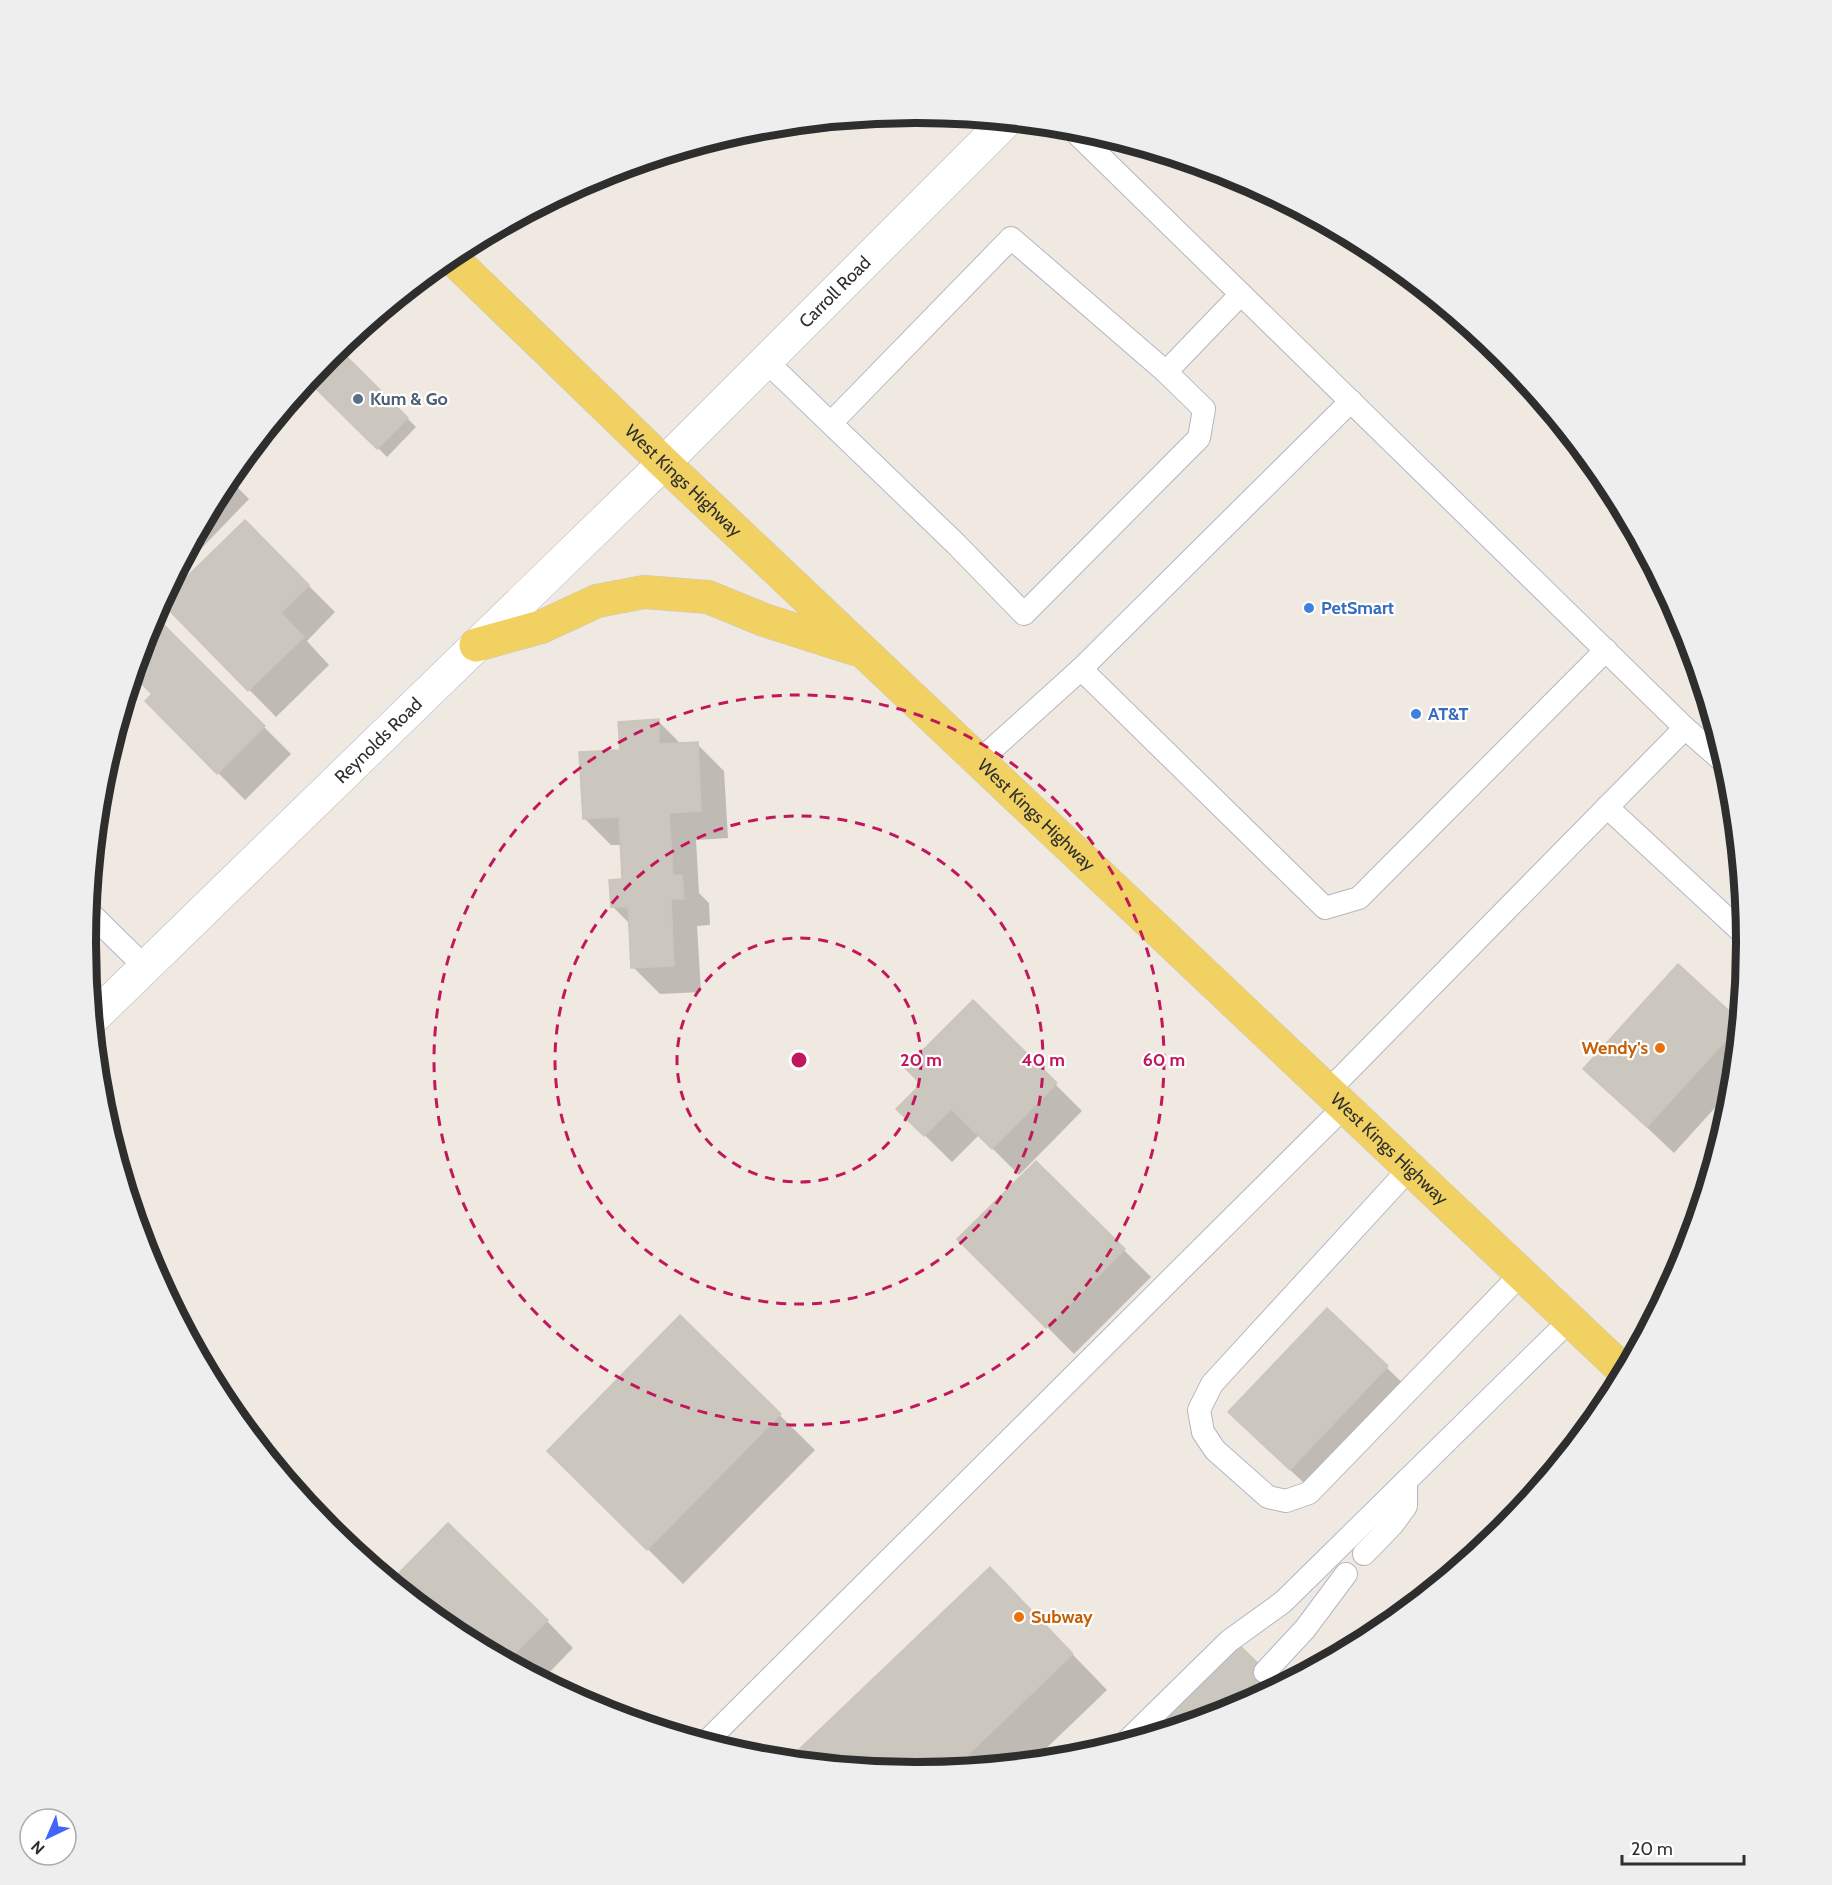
<svg xmlns="http://www.w3.org/2000/svg" width="1832" height="1885" viewBox="0 0 1832 1885" font-family="Cabin,sans-serif">
	<rect width="100%" height="100%" fill="#efe9e1"/>
	<g fill="#0003">
		<path d="M337,349L416,427L387,457L309,380L329,355Z"/>
		<path d="M228,478L249,499L193,557L188,552Z"/>
		<path d="M245,522L335,612L307,641L329,665L276,717L163,602Z"/>
		<path d="M153,616L291,754L245,800L147,701L154,694L134,674L149,624Z"/>
		<path d="M658,721L681,744H697L724,771L728,838L696,840L699,893L709,903L710,925L697,926L701,992L660,994L633,967L630,924L613,907L624,881L622,845H611L584,818L622,751Z"/>
		<path d="M973,1002L1082,1111L1019,1175L979,1135L952,1162L898,1109L923,1084Z"/>
		<path d="M1739,1022L1732,1089L1674,1153L1585,1069Z"/>
		<path d="M1036,1163L1151,1277L1074,1354L960,1239Z"/>
		<path d="M1327,1310L1414,1394L1318,1496L1257,1439Z"/>
		<path d="M680,1317L815,1450L683,1584L584,1486Z"/>
		<path d="M990,1569L1107,1690L1033,1761L916,1773L790,1761Z"/>
		<path d="M547,1621L573,1648L542,1680L454,1633Z"/>
	</g>
	<g fill="#cbc7bf" stroke="#cbc5ba" stroke-width="1.5">
		<path d="M338,348L408,418L377,449L308,381L329,355Z"/>
		<path d="M245,520L309,585L281,613L304,637L248,691L161,602Z"/>
		<path d="M154,615L265,726L217,774L145,701L152,694L133,675L149,624Z"/>
		<path d="M659,719V744L698,742L701,811L669,813L673,875H682L684,899H671L674,966L631,968L628,907H611L609,880L622,879L619,817L583,819L579,752L620,750L618,722Z"/>
		<path d="M1678,964L1739,1020L1738,1027L1647,1127L1583,1069Z"/>
		<path d="M973,1000L1057,1083L992,1149L951,1109L924,1136L896,1109L921,1084L905,1068Z"/>
		<path d="M1036,1161L1125,1249L1046,1328L957,1239Z"/>
		<path d="M1327,1308L1388,1366L1290,1470L1228,1412Z"/>
		<path d="M680,1315L781,1414L647,1550L547,1451Z"/>
		<path d="M448,1523L548,1620L507,1661L454,1633L391,1581Z"/>
		<path d="M990,1567L1073,1654L953,1769L916,1773L788,1760Z"/>
		<path d="M1233,1639L1280,1685L1233,1710L1134,1740Z"/>
	</g>
	<g fill="none" stroke-linecap="round" stroke-linejoin="round">
		<g stroke="#b4b7c1" stroke-width="24">
			<g id="service">
				<path d="M1070,127L1685,728L1726,764"/>
				<path d="M766,361L956,544L1024,614L1199,438L1204,409L1166,372L1241,294"/>
				<path d="M831,423L1011,238L1166,372"/>
				<path d="M1081,669L1325,908L1359,898L1606,650"/>
				<path d="M979,761L1081,669L1351,401"/>
				<path d="M1607,807L1746,936"/>
				<path d="M89,912L145,967"/>
				<path d="M1328,1091L1685,728"/>
				<path d="M1410,1168L1212,1384L1199,1410L1203,1432L1215,1450L1268,1497L1286,1501L1309,1493L1521,1274"/>
				<path d="M1364,1554L1393,1524L1406,1506V1481"/>
				<path d="M1265,1672L1305,1629L1346,1574"/>
				<path d="M706,1742L1344,1107"/>
				<path d="M1125,1743L1229,1641L1283,1602L1570,1320"/>
			</g>
		</g>
		<g stroke="#b4b7c1" stroke-width="34">
			<g id="tertiary">
				<path id="s1" d="M93,1018L664,463L1006,121"/>
			</g>
		</g>
		<g stroke="#c9c9c9" stroke-width="34">
			<g id="primary">
				<path id="s2" d="M450,256L664,463L1624,1371"/>
				<path d="M476,645L541,627L597,601L644,592L708,597L764,620L855,649"/>
			</g>
		</g>
		<use href="#service" stroke="#fff" stroke-width="22"/>
		<use href="#tertiary" stroke="#fff" stroke-width="33"/>
		<use href="#primary" stroke="#f2d163" stroke-width="33"/>
	</g>
	<g fill="none" stroke="#c2185b" stroke-width="3" stroke-dasharray="10 8">
		<circle cx="799" cy="1060" r="122"/>
		<circle cx="799" cy="1060" r="244"/>
		<circle cx="799" cy="1060" r="365"/>
	</g>
	<circle fill="#5c6f8a" stroke="#fff" stroke-width="2" cx="358" cy="399" r="6"/>
	<g fill="#3f7fe0" stroke="#fff" stroke-width="2">
		<circle cx="1309" cy="608" r="6"/>
		<circle cx="1416" cy="714" r="6"/>
	</g>
	<g fill="#e8710a" stroke="#fff" stroke-width="2">
		<circle cx="1660" cy="1048" r="6"/>
		<circle cx="1019" cy="1617" r="6"/>
	</g>
	<g text-anchor="middle" stroke-width="4.5" stroke-linejoin="round" paint-order="stroke">
		<g font-size="18" fill="#2e2e2e" stroke="#fff">
			<text dy="6" stroke="none"><textPath href="#s1" startOffset="1038">Carroll Road</textPath></text>
			<text dy="6" stroke="none"><textPath href="#s2" startOffset="324">West Kings Highway</textPath></text>
			<text dy="6" stroke="none"><textPath href="#s1" startOffset="398">Reynolds Road</textPath></text>
			<text dy="6" stroke="none"><textPath href="#s2" startOffset="810">West Kings Highway</textPath></text>
			<text dy="6" stroke="none"><textPath href="#s2" startOffset="1296">West Kings Highway</textPath></text>
		</g>
		<g font-size="18" font-weight="bold" fill="#4e5e75" stroke="#fff" text-anchor="start">
			<text x="370" y="405">Kum &amp; Go</text>
		</g>
		<g font-size="18" font-weight="bold" fill="#366cbe" stroke="#fff" text-anchor="start">
			<text x="1321" y="614">PetSmart</text>
			<text x="1428" y="720">AT&amp;T</text>
		</g>
		<g font-size="18" font-weight="bold" fill="#c56008" stroke="#fff" text-anchor="end">
			<text x="1648" y="1054">Wendy's</text>
			<text x="1031" y="1623" text-anchor="start">Subway</text>
		</g>
	</g>
	<path d="M0 0H1832V1885H0ZM915 123H917A819 819 0 0 1 1736 942V943A819 819 0 0 1 917 1762H915A819 819 0 0 1 96 943V942A819 819 0 0 1 915 123Z" fill="#eee" fill-rule="evenodd"/>
	<path fill="none" stroke="#2e2e2e" stroke-width="8" d="M915 123H917A819 819 0 0 1 1736 942V943A819 819 0 0 1 917 1762H915A819 819 0 0 1 96 943V942A819 819 0 0 1 915 123Z"/>
	<circle cx="799" cy="1060" r="9" fill="#c2185b" stroke="#fff" stroke-width="3"/>
	<g font-size="18" text-anchor="middle" font-weight="bold" fill="#c2185b" stroke="#fff" stroke-width="4.5" stroke-linejoin="round" paint-order="stroke">
		<text x="921" y="1066">20 m</text>
		<text x="1043" y="1066">40 m</text>
		<text x="1164" y="1066">60 m</text>
	</g>
	<g transform="translate(48 1837) rotate(224)"><circle r="28" fill="#ffffff" stroke="#ababab" stroke-width="1.5"/>
	<path d="M0-4.5L10 22L0 15L-10 22Z" fill="#4264fb"/>
	<text y="-9" font-size="16" font-weight="bold" text-anchor="middle" fill="#2e2e2e">N</text>
	</g>
	<path d="M1622 1855v9h122v-9" fill="none" stroke="#2e2e2e" stroke-width="3"/>
	<text x="1631" y="1855" font-size="18" fill="#2e2e2e" stroke="#ffffff" stroke-width="4.5" paint-order="stroke">20 m</text>
</svg>
